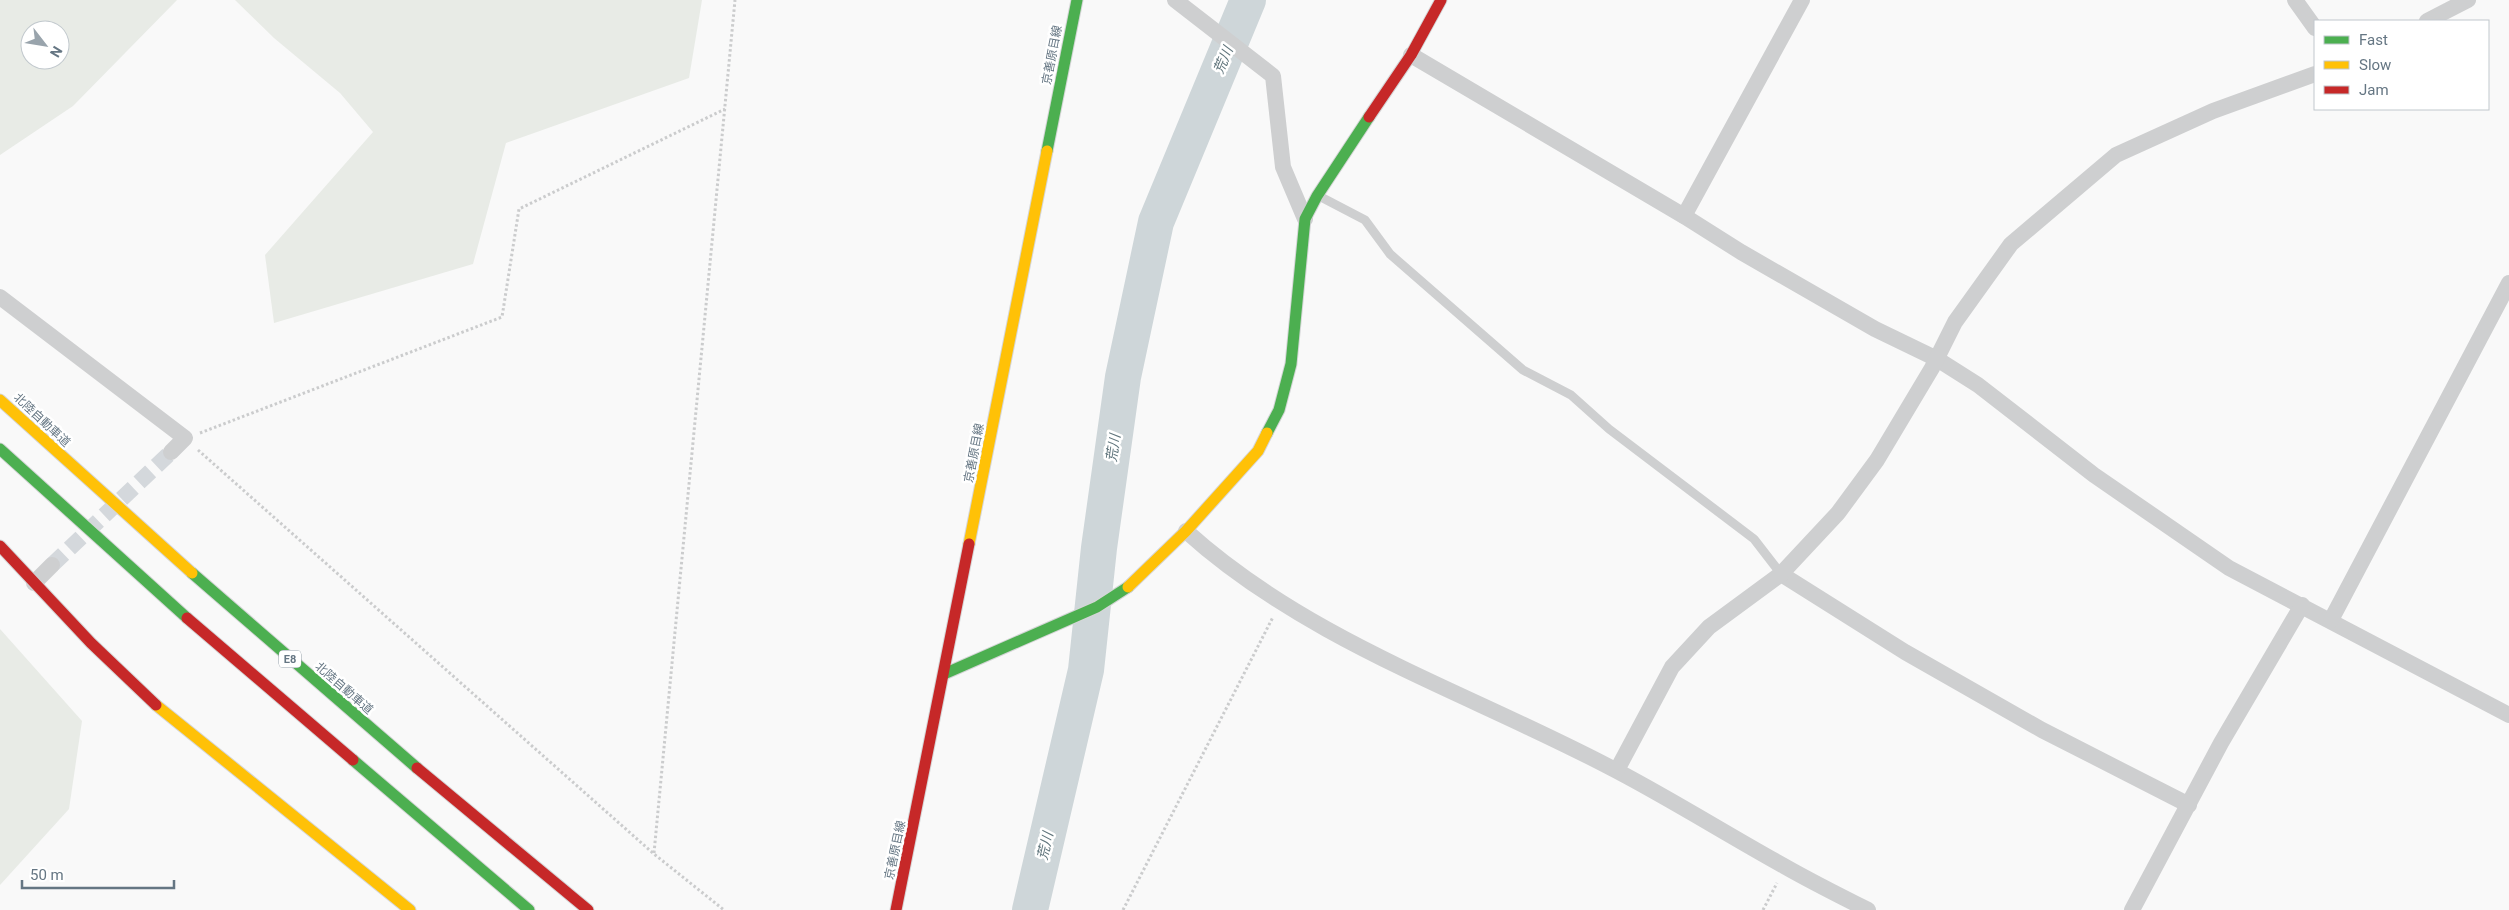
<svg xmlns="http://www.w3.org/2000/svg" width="2509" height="910" viewBox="0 0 2509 910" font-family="Roboto,'Noto Sans JP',sans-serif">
	<rect width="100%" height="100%" fill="#f9f9f9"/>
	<g fill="#e8ebe6" fill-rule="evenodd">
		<path d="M0,0H177L73,106L0,155ZM30,30H60V60H30Z"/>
		<path d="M235,0H702L689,78L506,143L473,264L274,323L265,255L373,132L340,93L274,38Z"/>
		<path d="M0,629L82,721L69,809L0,885Z"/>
	</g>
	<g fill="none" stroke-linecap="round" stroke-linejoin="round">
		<path stroke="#ced6d9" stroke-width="36" d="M1030,910L1086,670L1099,548L1123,377L1156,222L1248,0"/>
		<path stroke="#d4d8dc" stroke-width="16" stroke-dasharray="16 8" stroke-linecap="butt" d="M52,565L171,452"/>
		<g stroke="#d5d6d7" stroke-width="13">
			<g id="fast">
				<path d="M1047,151L1077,0"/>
				<path d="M1267,433L1279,410L1291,364L1305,219L1317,196L1369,117"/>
				<path d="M0,449L187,618"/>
				<path d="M192,573L417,768"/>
				<path d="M944,674L1097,607L1128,587"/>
				<path d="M353,760L529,910"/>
			</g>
		</g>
		<g stroke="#d5d6d7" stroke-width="13">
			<g id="slow">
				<path d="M0,400L192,573"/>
				<path d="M969,544L1047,151"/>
				<path d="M1128,587L1186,531L1258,451L1267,433"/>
				<path d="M156,705L410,910"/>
			</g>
		</g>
		<g stroke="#d5d6d7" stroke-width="13">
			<g id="jam">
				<path d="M1369,117L1411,55L1441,0"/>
				<path d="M0,546L91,643L156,705"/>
				<path d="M187,618L353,760"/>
				<path d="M417,768L588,910"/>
				<path d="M896,910L969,544"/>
			</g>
		</g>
		<g stroke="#cbcccd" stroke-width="3" stroke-dasharray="2.5 2.5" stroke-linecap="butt">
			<path d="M200,433L502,317L519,209L725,109"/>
			<path d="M198,450L654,854L724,910"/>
			<path d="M654,853L735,0"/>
			<path d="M1123,910L1273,617"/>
			<path d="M1763,910L1777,883"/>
		</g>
		<path stroke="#cecfd0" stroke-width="9" d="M1319,196L1365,220L1390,254L1523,370L1571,395L1609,429L1754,539L1781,574"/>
		<g stroke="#cecfd0" stroke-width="16">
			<path d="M1175,0L1273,76L1283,167L1305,219"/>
			<path d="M2295,0L2315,28"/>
			<path d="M2427,21L2468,0"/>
			<path d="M1411,55L1684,216L1741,252L1875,329L1937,359L1978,385L2094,475L2229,568L2509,715"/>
			<path d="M1684,216L1802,0"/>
			<path d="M0,297L185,438L171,452"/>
			<path d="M1186,531C1310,643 1473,694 1617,771C1674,801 1728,835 1784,866C1812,882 1840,896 1868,910"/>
			<path d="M1781,574L1905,652L2042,730L2189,805"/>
			<path d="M34,583L52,565"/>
			<path d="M2331,620L2509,283"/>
			<path d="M1617,770L1672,667L1709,627L1781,574L1838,513L1877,460L1932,368L1955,322L2011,244L2116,155L2213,111L2315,74"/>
			<path d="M2132,910L2221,743L2302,605"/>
		</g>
		<use href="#fast" stroke="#4caf50" stroke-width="11"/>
		<use href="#slow" stroke="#ffc107" stroke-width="11"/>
		<use href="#jam" stroke="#c62828" stroke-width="11"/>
	</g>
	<g text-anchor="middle" stroke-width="5" stroke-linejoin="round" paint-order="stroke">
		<rect fill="#fff" stroke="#939fa8" stroke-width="1" x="279" y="650.5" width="22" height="17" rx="4"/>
		<g font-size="11" font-weight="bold" fill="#657683">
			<text x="290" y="663">E8</text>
		</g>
		<g font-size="12" fill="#657683" stroke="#fff">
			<text transform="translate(1052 55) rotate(-79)" y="4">京善原目線</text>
			<text transform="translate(42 420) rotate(43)" y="4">北陸自動車道</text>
			<text transform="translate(974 453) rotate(-79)" y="4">京善原目線</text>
			<text transform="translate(344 688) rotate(41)" y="4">北陸自動車道</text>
			<text transform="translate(895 850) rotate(-78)" y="4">京善原目線</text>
		</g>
		<g font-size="14" font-style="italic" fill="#60757c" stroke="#fff">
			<text transform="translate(1223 60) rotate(-67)" y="5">荒川</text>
			<text transform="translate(1113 448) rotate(-82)" y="5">荒川</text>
			<text transform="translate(1045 846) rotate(-77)" y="5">荒川</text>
		</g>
	</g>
	<rect x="2314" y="20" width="175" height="90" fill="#ffffff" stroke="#c1c8cd"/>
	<rect x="2324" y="36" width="25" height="8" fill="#4caf50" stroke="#c1c8cd"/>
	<text x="2359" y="45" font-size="15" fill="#657683">Fast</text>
	<rect x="2324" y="61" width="25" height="8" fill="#ffc107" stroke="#c1c8cd"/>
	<text x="2359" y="70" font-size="15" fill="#657683">Slow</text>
	<rect x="2324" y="86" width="25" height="8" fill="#c62828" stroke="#c1c8cd"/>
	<text x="2359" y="95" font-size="15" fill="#657683">Jam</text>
	<g transform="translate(45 45) rotate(121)"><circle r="24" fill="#ffffff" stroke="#c1c8cd"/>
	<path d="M0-4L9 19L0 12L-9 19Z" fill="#99a4ac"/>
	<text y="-8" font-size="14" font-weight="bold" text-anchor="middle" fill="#657683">N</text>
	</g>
	<path d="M22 880v8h152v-8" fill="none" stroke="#657683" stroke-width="2.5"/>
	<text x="30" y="880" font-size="15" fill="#657683" stroke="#ffffff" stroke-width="4" paint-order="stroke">50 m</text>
</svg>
